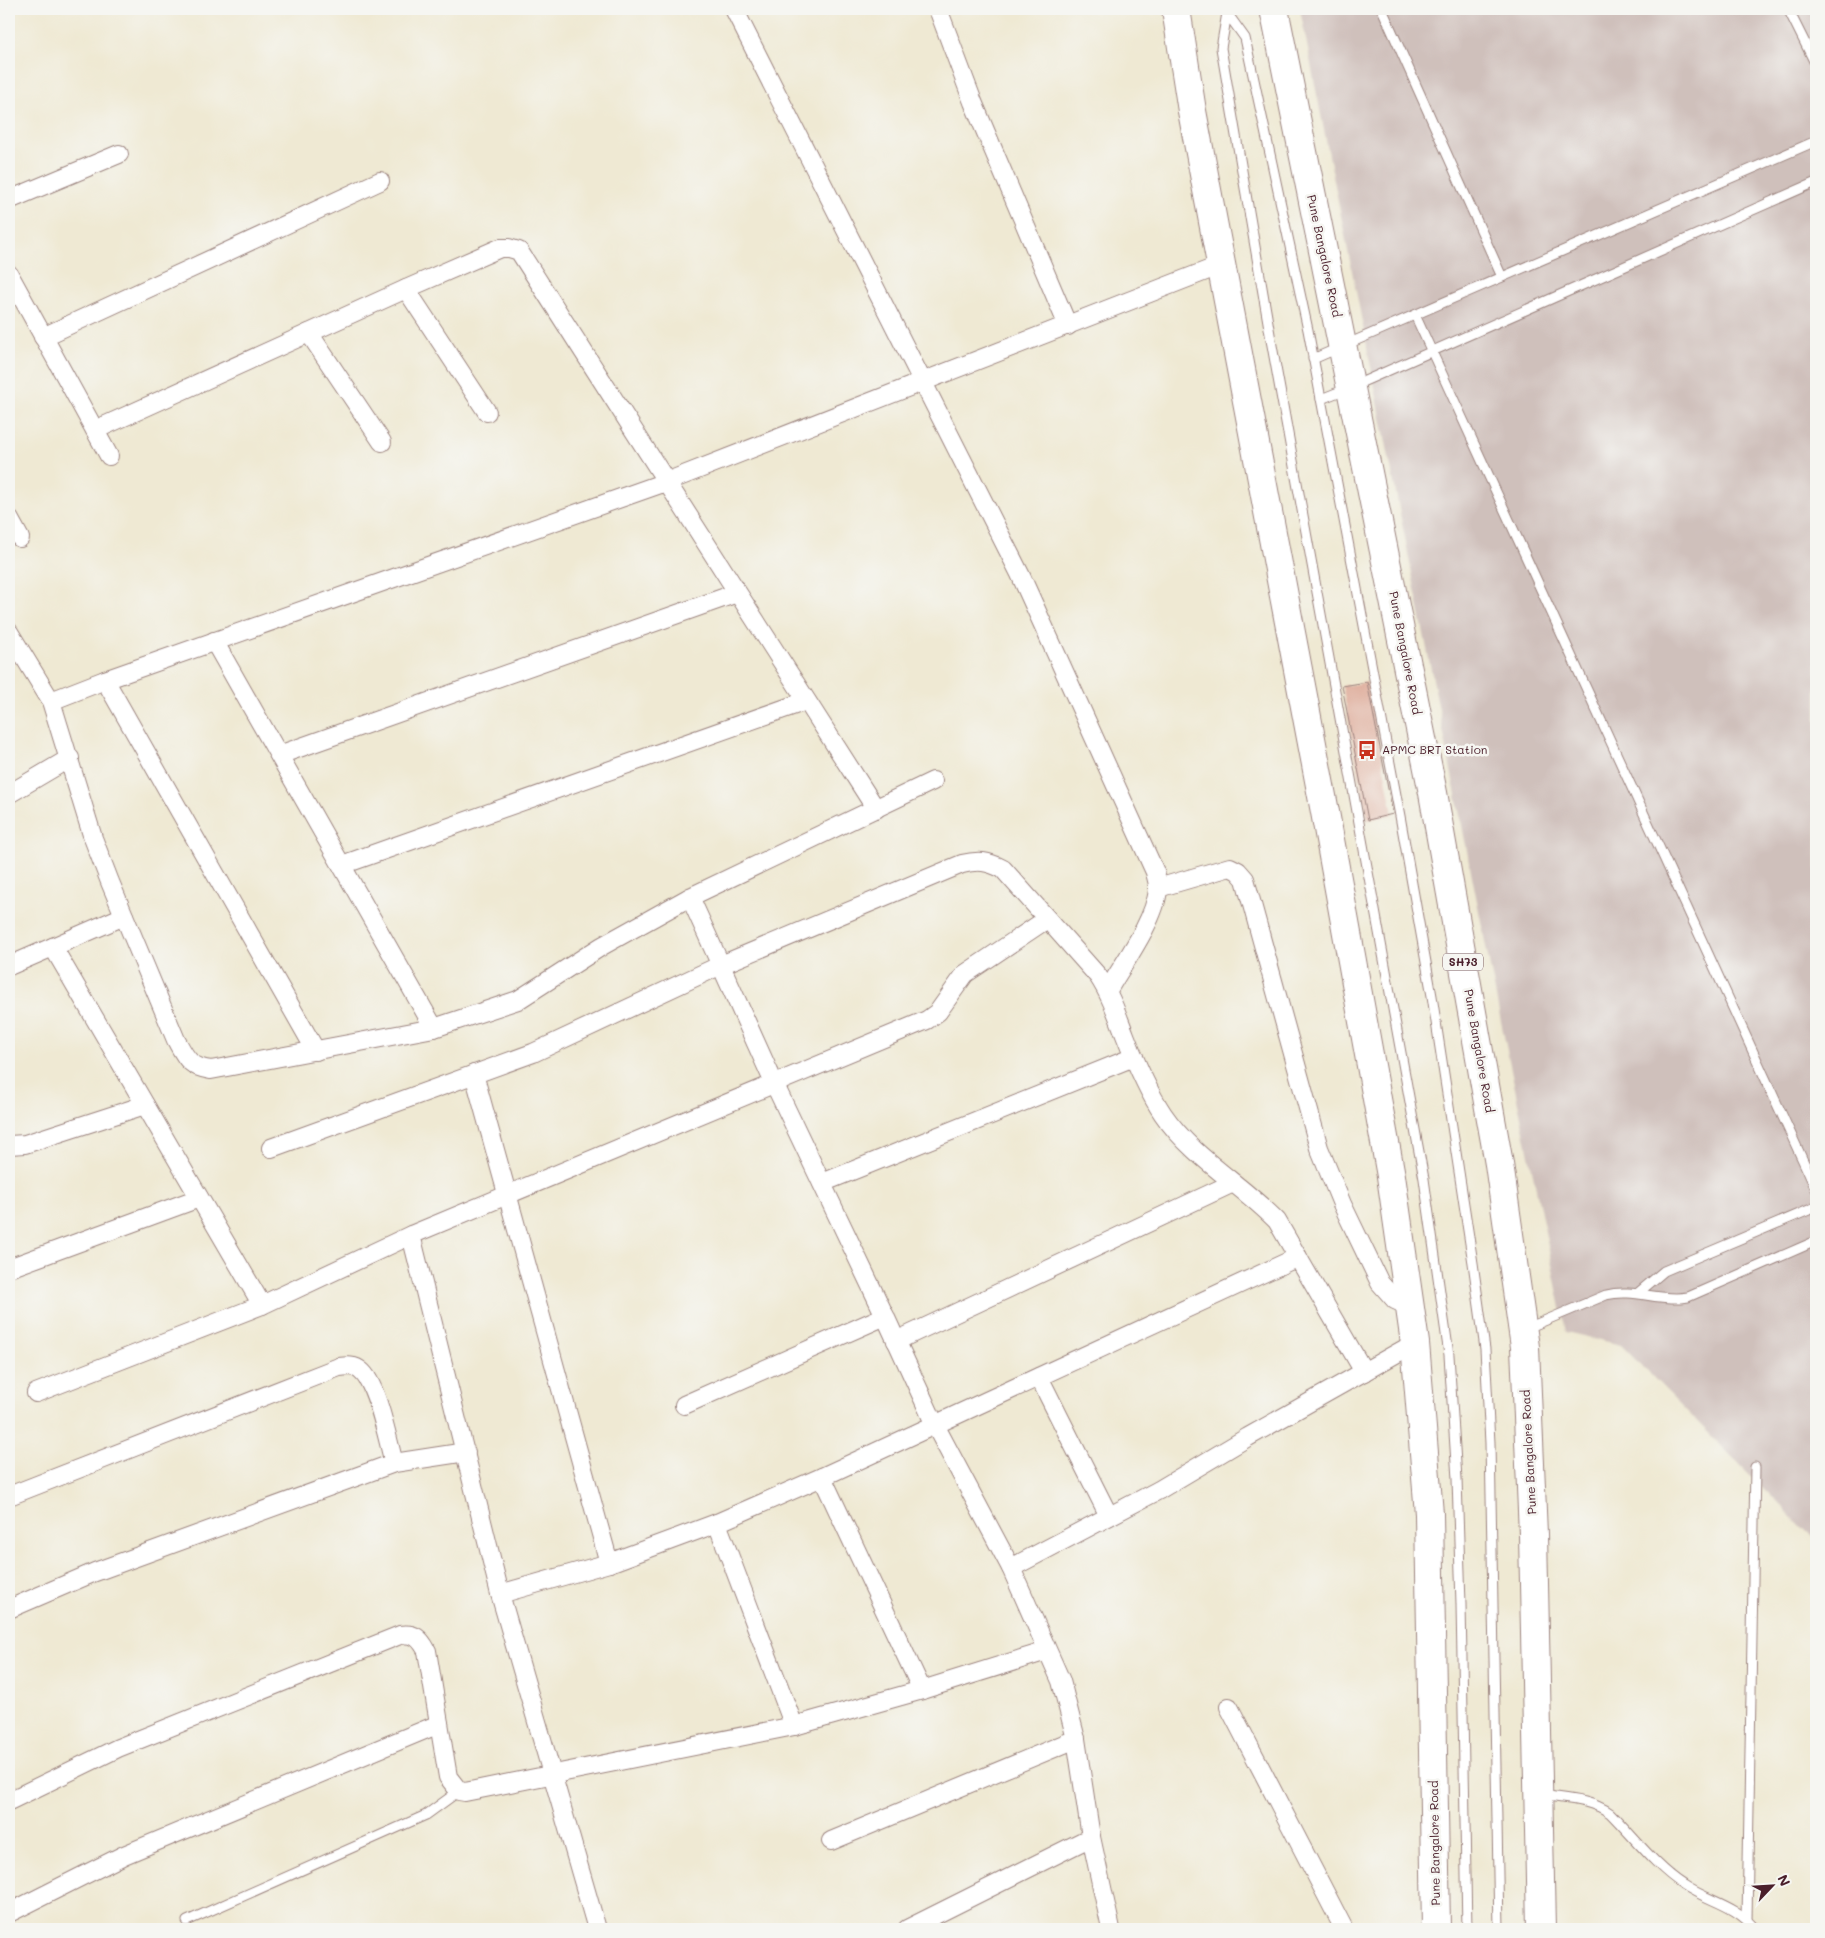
<svg xmlns="http://www.w3.org/2000/svg" width="1825" height="1938" viewBox="0 0 1825 1938" font-family="Mali,sans-serif">
	<rect width="100%" height="100%" fill="#f6f6f2"/>
	<filter id="ink" filterUnits="userSpaceOnUse"><feTurbulence type="fractalNoise" baseFrequency=".02" numOctaves="2"/><feDisplacementMap in="SourceGraphic" scale="10" xChannelSelector="R" yChannelSelector="G"/><feConvolveMatrix kernelMatrix="1 2 1 2 8 2 1 2 1" color-interpolation-filters="sRGB"/></filter>
	<filter id="wash" filterUnits="userSpaceOnUse"><feTurbulence type="fractalNoise" baseFrequency=".0096" numOctaves="4" result="noise"/><feDisplacementMap in="SourceGraphic" scale="20" xChannelSelector="R" yChannelSelector="G"/><feGaussianBlur stdDeviation="1.12" result="paint"/><feColorMatrix in="noise" values="0 0 0 0 0 0 0 0 0 0 0 0 0 0 0 0 0 1.4 0 .05"/><feComposite in="paint" operator="in"/></filter>
	<g filter="url(#wash)">
		<rect width="100%" height="100%" fill="#efe9d3"/>
		<path fill="#cfc0bb" d="M1300,9H1816V1541L1621,1345L1566,1332L1499,1012Z"/>
		<g id="blocks">
			<path fill="#e0b1a0" d="M1367,682L1393,814L1368,820L1342,686Z"/>
		</g>
	</g>
	<g filter="url(#ink)">
		<use href="#blocks" fill-opacity="0" stroke="#9c847f" stroke-width="1"/>
		<g fill="none" stroke-linecap="round" stroke-linejoin="round">
			<g stroke="#9c847f" stroke-width="11">
				<g id="lane">
					<path d="M1382,9L1502,277"/>
					<path d="M1788,9L1816,65"/>
					<path d="M1415,315L1816,1189"/>
					<path d="M1313,359L1816,141"/>
					<path d="M1321,399L1351,387L1816,182"/>
					<path d="M1638,1293L1664,1271L1816,1207"/>
					<path d="M1525,1329L1606,1295C1634,1288 1660,1302 1688,1297L1816,1241"/>
					<path d="M1541,1795C1565,1799 1590,1799 1610,1813C1634,1837 1656,1867 1684,1885C1709,1902 1735,1904 1755,1929"/>
					<path d="M1747,1920L1755,1467"/>
					<path d="M187,1921L426,1815L459,1791"/>
					<path d="M1467,1929L1461,1604L1457,1479L1449,1355L1424,1179L1271,340L1221,48L1227,13L1245,38L1308,330L1400,816L1432,996L1473,1263L1485,1349L1490,1443L1499,1929"/>
				</g>
			</g>
			<g stroke="#9c847f" stroke-width="20">
				<g id="street">
					<path d="M734,9L1020,574L1155,872C1156,878 1159,884 1158,890C1155,920 1123,964 1108,990"/>
					<path d="M938,9L973,102L1068,326"/>
					<path d="M9,200L119,154"/>
					<path d="M9,274L109,456"/>
					<path d="M406,289L487,412"/>
					<path d="M309,333L382,442"/>
					<path d="M43,337L380,181"/>
					<path d="M95,430L406,289L500,248H509L519,251L876,809"/>
					<path d="M9,518L20,538"/>
					<path d="M9,632L51,701L93,838L110,882L176,1040C186,1058 189,1067 211,1070L434,1028L518,1000L602,946L690,897L933,781"/>
					<path d="M214,641L434,1028"/>
					<path d="M105,680L316,1051"/>
					<path d="M51,701L105,680L666,482L1221,265"/>
					<path d="M279,755L737,593"/>
					<path d="M9,794L70,758"/>
					<path d="M342,865L806,701"/>
					<path d="M1158,888L1230,867L1238,871L1245,879L1319,1148L1342,1204L1380,1283L1395,1300L1410,1307"/>
					<path d="M690,897L774,1083L885,1316L935,1425L1011,1568L1061,1681L1076,1739L1091,1837L1111,1929"/>
					<path d="M53,947L262,1305"/>
					<path d="M9,966L124,916"/>
					<path d="M474,1074L609,1563"/>
					<path d="M9,1145L25,1144L145,1105"/>
					<path d="M271,1148L533,1053L721,965L962,864C978,860 988,861 1003,869L1098,976C1110,994 1117,1014 1125,1035C1135,1061 1147,1090 1163,1114C1193,1158 1240,1183 1277,1221L1364,1372"/>
					<path d="M822,1183L1134,1057"/>
					<path d="M9,1268L199,1198"/>
					<path d="M896,1341L1233,1183"/>
					<path d="M1039,1377L1109,1516"/>
					<path d="M36,1393L262,1305L411,1235"/>
					<path d="M684,1405L885,1316"/>
					<path d="M822,1477L922,1690"/>
					<path d="M9,1496L339,1367C347,1366 355,1365 361,1371C377,1383 388,1442 394,1463"/>
					<path d="M717,1523L794,1726"/>
					<path d="M1011,1568L1159,1490L1248,1437L1415,1343"/>
					<path d="M500,1594L609,1563L717,1523L822,1477L1298,1257"/>
					<path d="M9,1609L95,1572L394,1463L466,1452"/>
					<path d="M1229,1707L1344,1929"/>
					<path d="M9,1801L118,1748L400,1635C415,1633 420,1638 427,1651L448,1777L459,1791L465,1792L794,1726L922,1690L1047,1651"/>
					<path d="M831,1841L1076,1739"/>
					<path d="M9,1913L124,1855L439,1724"/>
					<path d="M597,1929L500,1594L411,1235L927,1020L938,1012L965,974L1047,919"/>
					<path d="M907,1929L1091,1837"/>
				</g>
			</g>
			<g stroke="#9c847f" stroke-width="30">
				<g id="primary">
					<path d="M1176,9L1192,111L1325,812L1391,1176L1415,1343L1429,1514L1436,1929"/>
					<path d="M1274,9L1433,793L1499,1164L1525,1347L1533,1534L1541,1929"/>
				</g>
			</g>
			<use href="#lane" stroke="#fff" stroke-width="9"/>
			<use href="#street" stroke="#fff" stroke-width="18"/>
			<use href="#primary" stroke="#fff" stroke-width="28"/>
		</g>
	</g>
	<defs>
		<g id="bus-bare" transform="scale(1.5)"><path d="M-5-6H5V4H4V6H2V4H-2V6H-4V4H-5ZM-3.5-4V0h7V-4ZM-3.5 1.2v1.5H-2V1.2ZM2 1.2v1.5H3.5V1.2Z" fill="#c8321e" stroke="#f6f6f2" stroke-width="2.5" paint-order="stroke"/></g>
	</defs>
	<g fill-rule="evenodd">
		<use href="#bus-bare" x="1367" y="750"/>
	</g>
	<g text-anchor="middle" stroke-width="5" stroke-linejoin="round" paint-order="stroke">
		<rect fill="#f6f6f2" stroke="#7e6067" stroke-width="1" x="1443" y="953.5" width="40" height="17" rx="4"/>
		<g font-size="11" font-weight="bold" fill="#4a1f2b">
			<text x="1463" y="966">SH73</text>
		</g>
		<g font-size="12" fill="#4a1f2b" stroke="#f6f6f2">
			<text transform="translate(1324 256) rotate(78)" y="4">Pune Bangalore Road</text>
			<text transform="translate(1405 653) rotate(79)" y="4">Pune Bangalore Road</text>
			<text transform="translate(1479 1051) rotate(80)" y="4">Pune Bangalore Road</text>
			<text transform="translate(1529 1452) rotate(-93)" y="4">Pune Bangalore Road</text>
			<text transform="translate(1435 1843) rotate(-91)" y="4">Pune Bangalore Road</text>
		</g>
		<g font-size="12" fill="#4a1f2b" stroke="#f6f6f2" text-anchor="start">
			<text x="1382" y="754">APMC BRT Station</text>
		</g>
	</g>
	<rect width="1825" height="1938" fill="none" stroke="#f6f6f2" stroke-width="30"/>
	<g transform="translate(1772 1886) rotate(65)" stroke="#f6f6f2" stroke-width="4" paint-order="stroke">
	<path d="M0-4L9 19L0 12L-9 19Z" fill="#4a1f2b"/>
	<text y="-8" font-size="14" font-weight="bold" text-anchor="middle" fill="#4a1f2b">N</text>
	</g>
</svg>
